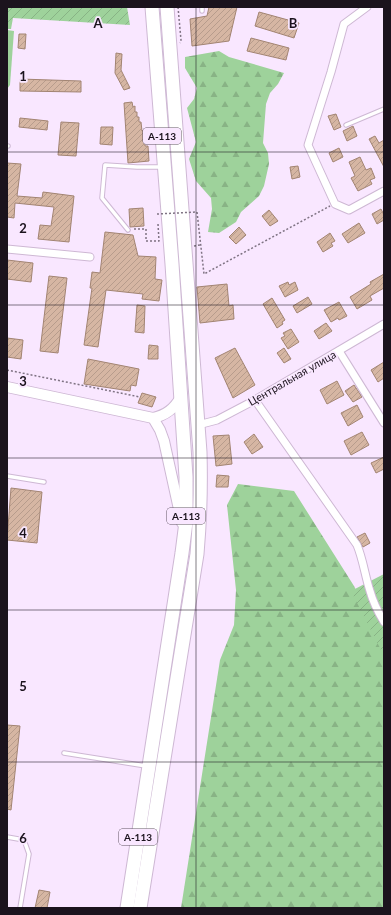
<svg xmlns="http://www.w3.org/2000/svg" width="391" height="915" viewBox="0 0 391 915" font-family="Lato,sans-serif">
	<defs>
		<pattern id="forest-firs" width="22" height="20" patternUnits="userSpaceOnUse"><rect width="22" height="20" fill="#9ed29b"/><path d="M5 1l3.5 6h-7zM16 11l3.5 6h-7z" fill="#88b385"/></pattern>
		<pattern id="garden-furrows" width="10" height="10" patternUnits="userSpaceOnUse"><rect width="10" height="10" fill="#9ed29b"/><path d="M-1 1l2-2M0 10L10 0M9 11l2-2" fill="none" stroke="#88b385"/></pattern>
		<pattern id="building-hatch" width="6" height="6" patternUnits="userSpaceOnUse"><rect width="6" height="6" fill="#d6b6a3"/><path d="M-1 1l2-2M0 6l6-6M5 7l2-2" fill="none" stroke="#b79c8c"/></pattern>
	</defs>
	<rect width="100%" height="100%" fill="#f9e7ff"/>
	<g fill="url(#forest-firs)">
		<path d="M219,51L229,57L284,73L278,84L270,93L266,104L263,143L268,153L269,164L264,186L259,196L241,212L236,222L219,233L208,232L212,209L211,198L196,181L189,159L196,142L187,108L194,99L197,88L185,68V57Z"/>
		<path d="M238,484L294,491L354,586L384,645V908H181L220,660L234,625L236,590L227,505Z"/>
	</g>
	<g fill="url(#garden-furrows)">
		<path d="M7,7H127L130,25L13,18L11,29H7Z"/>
		<path d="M384,574V656L351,591Z"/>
	</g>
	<path fill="#9ed29b" d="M7,30L14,31L10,85L7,89Z"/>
	<g fill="url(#building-hatch)" stroke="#a28472">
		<path d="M209,7H237L229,41L192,46L190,19L207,16Z"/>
		<path d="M259,12L299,23L294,38L255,26Z"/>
		<path d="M19,34H26L25,49L18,48Z"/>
		<path d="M251,38L289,48L286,60L247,51Z"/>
		<path d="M116,53L122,54L121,70L130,88L124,90L115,73Z"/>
		<path d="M20,79L81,81V92L20,91Z"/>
		<path d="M132,102L133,107L135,106V112H137V117H139V122H141L142,131L144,130L145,146H148L149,161L128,163L124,103Z"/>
		<path d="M336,114L341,127L334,130L328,116Z"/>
		<path d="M20,118L48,121L47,130L19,127Z"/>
		<path d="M61,122L79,123L76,156L58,155Z"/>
		<path d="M353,126L357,136L347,141L343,131Z"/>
		<path d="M101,127H113L112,145L100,144Z"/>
		<path d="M375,136L379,143L384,140V167L369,139Z"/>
		<path d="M339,148L343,157L333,162L329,153Z"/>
		<path d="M360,157L366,170L371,168L375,178L370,180L372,184L358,191L351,178L355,176L349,162Z"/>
		<path d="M7,163L21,164L17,196L42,198L43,192L74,196L69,242L38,239L40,225L51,226L54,207L15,203L14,218L7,217Z"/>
		<path d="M298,166L300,177L292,179L290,167Z"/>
		<path d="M143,208L144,226L130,227L129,209Z"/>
		<path d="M381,209L384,215V220L377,224L372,214Z"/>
		<path d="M269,210L278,221L270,226L262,216Z"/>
		<path d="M359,223L365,233L348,243L342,234Z"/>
		<path d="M239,227L246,235L236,244L229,237Z"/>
		<path d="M105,232L133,235L138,256L156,257L155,279L162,280L159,301L142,299L143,294L106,290L98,347L84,345L92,288H90L92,272L100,273Z"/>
		<path d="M330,233L335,241L331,243L333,246L323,252L317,242Z"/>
		<path d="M7,260L33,263L31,282L7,279Z"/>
		<path d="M384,274V288L370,296L372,300L357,309L350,297L371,284L370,282Z"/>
		<path d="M49,276L67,278L58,353L40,351Z"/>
		<path d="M288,282L289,285L295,282L298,290L285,297L279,286Z"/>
		<path d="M227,284L229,306L233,305L234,319L200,323L197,287Z"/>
		<path d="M308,297L312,304L297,313L293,306Z"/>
		<path d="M272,298L285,320L282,322L283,324L277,328L263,304Z"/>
		<path d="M339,302L347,316L339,320L338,318L331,322L324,310Z"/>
		<path d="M137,305L145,306L144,333L135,332Z"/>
		<path d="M326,323L332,331L319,339L314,331Z"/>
		<path d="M291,329L299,342L288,349L281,338L285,336L283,333Z"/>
		<path d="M7,338L23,340L21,359L7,357Z"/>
		<path d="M149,345L158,346V359H148Z"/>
		<path d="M235,348L255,385L233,398L215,358Z"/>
		<path d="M284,348L291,359L284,363L277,353Z"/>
		<path d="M88,359L139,369L136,386L131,385L130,391L84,384Z"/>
		<path d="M384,362V378L378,382L371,370Z"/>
		<path d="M337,381L344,395L327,404L320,390Z"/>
		<path d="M354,385L362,397L353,402L345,391Z"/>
		<path d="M142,393L156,397L152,407L138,403Z"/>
		<path d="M357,405L363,417L348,426L341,413Z"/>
		<path d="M362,432L369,445L351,455L344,441Z"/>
		<path d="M254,434L263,447L252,454L244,442Z"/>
		<path d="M229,435L232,464L216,466L213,436Z"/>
		<path d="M384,457V469L376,473L371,463Z"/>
		<path d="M217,475L229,476L228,487H216Z"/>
		<path d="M11,488L42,492L37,543L7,540Z"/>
		<path d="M365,533L370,543L363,547L357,537Z"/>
		<path d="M7,725L20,726L11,810L7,809Z"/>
		<path d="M39,890L50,892L47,908H35Z"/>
	</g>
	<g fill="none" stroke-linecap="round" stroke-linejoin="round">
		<g stroke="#ceb8d4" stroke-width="5.5">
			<g id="lane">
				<path d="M202,11V7"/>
				<path d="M346,125L384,109"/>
				<path d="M7,146H8"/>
				<path d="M128,230L102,198L105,165L137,167H161"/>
				<path d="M7,476L44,482"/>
				<path d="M64,753L146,766"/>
				<path d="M7,837L24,840L29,854L20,908"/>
			</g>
		</g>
		<g stroke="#ceb8d4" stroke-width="9">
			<g id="street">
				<path d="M367,7L344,24L331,72L308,145L335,204L349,210L384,191"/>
				<path d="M7,249L90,257"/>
				<path d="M339,351L384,423"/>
				<path d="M255,400L357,545C363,559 365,576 370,591C373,602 378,612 384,622"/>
				<path d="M198,425L217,420L255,400L384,324"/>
			</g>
		</g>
		<g stroke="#ceb8d4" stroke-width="12">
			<g id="secondary">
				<path d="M7,387L153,418C166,415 174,409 181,397"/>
				<path d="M153,418L160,430L164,441L182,523"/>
			</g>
		</g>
		<g stroke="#ceb8d4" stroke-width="15">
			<g id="highway">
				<path d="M127,908L182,553L186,522V477L172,264L152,7"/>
				<path d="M140,908L197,554C200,520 201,487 200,452L167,7"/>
			</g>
		</g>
		<g stroke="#7f7383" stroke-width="1.5" stroke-dasharray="2 2" stroke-linecap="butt">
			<path d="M178,7L181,40L180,43"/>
			<path d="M197,212L204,274L330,206"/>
			<path d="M134,229H146V241H159L158,224"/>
			<path d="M194,246L200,245"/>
			<path d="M7,370L140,397"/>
		</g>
		<use href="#lane" stroke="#fff" stroke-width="3.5"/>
		<use href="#street" stroke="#fff" stroke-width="7"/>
		<use href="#secondary" stroke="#fff" stroke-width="10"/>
		<use href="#highway" stroke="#fff" stroke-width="13"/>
		<path stroke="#7f7383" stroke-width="1.5" stroke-dasharray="2 2" stroke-linecap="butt" d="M157,214L197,212"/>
	</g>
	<path fill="none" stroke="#1b131d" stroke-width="1" stroke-opacity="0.55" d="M196,7V908M7,152H384M7,305H384M7,458H384M7,610H384M7,762H384"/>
	<g text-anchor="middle" stroke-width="3.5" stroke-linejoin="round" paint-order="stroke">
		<g fill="#f9e7ff" stroke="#5e5361" stroke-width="1">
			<rect x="143" y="128" width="38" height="16" rx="3"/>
			<rect x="167" y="508" width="38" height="16" rx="3"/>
			<rect x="119" y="829" width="38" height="16" rx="3"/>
		</g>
		<g font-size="10" font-weight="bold" fill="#1b131d">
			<text x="162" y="140">А-113</text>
			<text x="186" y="520">А-113</text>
			<text x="138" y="841">А-113</text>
		</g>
		<g font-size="11" fill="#1b131d" stroke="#f9e7ff">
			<text transform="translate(292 378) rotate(-30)" y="4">Центральная улица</text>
		</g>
	</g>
	<g font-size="13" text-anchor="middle" font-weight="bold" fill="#1b131d" stroke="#f9e7ff" stroke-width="3.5" stroke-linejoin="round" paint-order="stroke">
		<text x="98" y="28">A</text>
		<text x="293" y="28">B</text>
		<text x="23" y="81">1</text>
		<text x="23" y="233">2</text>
		<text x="23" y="386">3</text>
		<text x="23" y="538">4</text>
		<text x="23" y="691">5</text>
		<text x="23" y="843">6</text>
	</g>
	<rect width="391" height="915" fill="none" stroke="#1b131d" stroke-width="16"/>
</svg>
